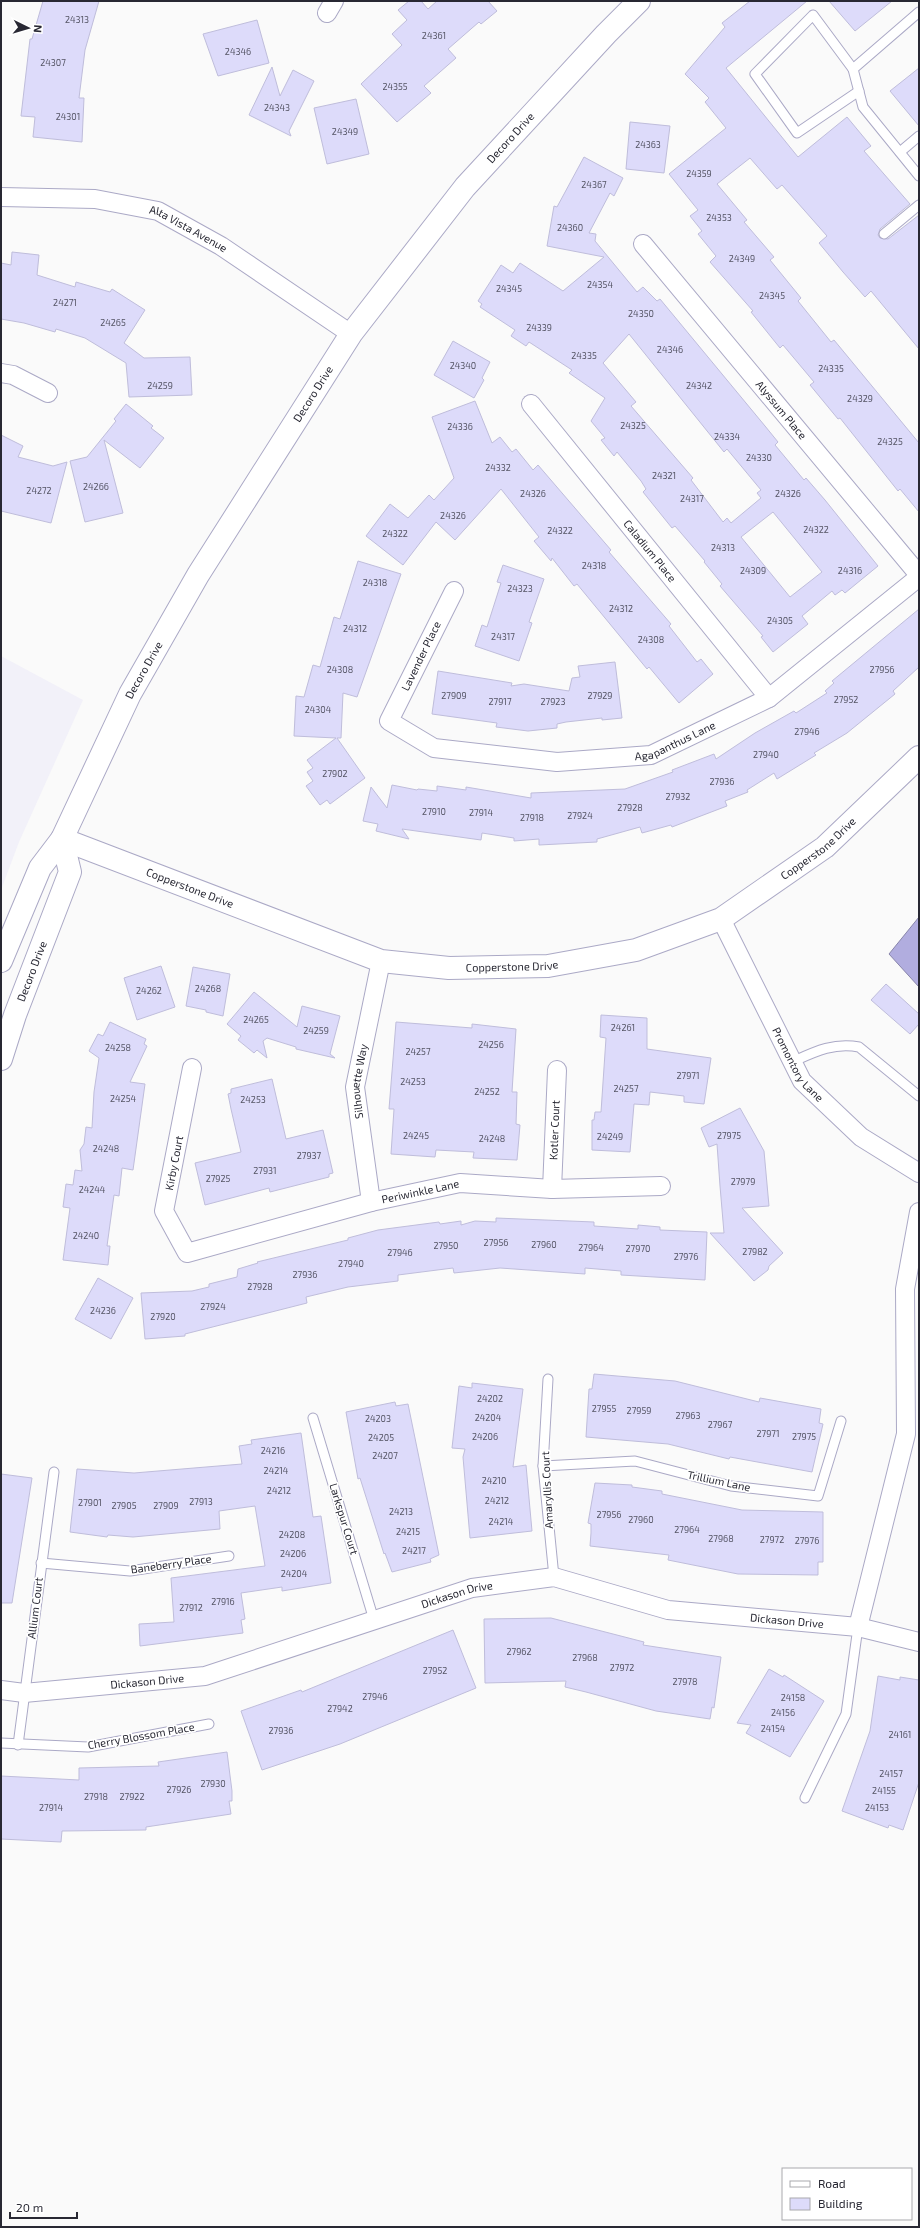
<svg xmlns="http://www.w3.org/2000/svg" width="920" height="2228" viewBox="0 0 920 2228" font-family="'Exo 2',sans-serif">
	<rect width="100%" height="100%" fill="#fafafa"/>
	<path fill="#f2f1f9" d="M1,656L83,700L19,842L1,890Z"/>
	<path fill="#b1addf" stroke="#8885ab" d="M919,917V987L889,954Z"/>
	<g fill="#dddbfa" stroke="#bfbddb" fill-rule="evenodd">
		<path d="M43,1H99L85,50L79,98H84L82,142L33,137L35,117L21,116L30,39H32Z"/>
		<path d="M409,1H421L428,9L437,1H488L497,11L481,24L479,22L448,49L456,58L424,86L431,93L397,122L361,84L402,45L392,34L407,20L398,10Z"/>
		<path d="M750,1H807L726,68L798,157L847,117L871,146L864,151L910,204L880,229L878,235L880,238L888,239L919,215V349L871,291L865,297L843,272L819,243L827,236L782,185L777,189L750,158L717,184L747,220L744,222L774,257L770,260L801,298L798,301L831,342L834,340L919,443V512L900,489L898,491L840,418L838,419L810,385L814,382L783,345L780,348L751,312L753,311L710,262L716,256L698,234L702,231L690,216L698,210L669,174L726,128L705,102L709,98L685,74L725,27L722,23Z"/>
		<path d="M829,1H892L855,31Z"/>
		<path d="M257,20L269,63L218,76L203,34Z"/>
		<path d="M272,67L280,96L293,70L314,81L289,131L291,136L249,115Z"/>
		<path d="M919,68V126L890,91Z"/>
		<path d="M356,99L369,154L327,164L314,108Z"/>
		<path d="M630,122L670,126L664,173L626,169Z"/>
		<path d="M584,157L623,178L614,196L610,193L589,233L596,234L595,241L637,292L643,287L657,301L660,299L765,426L778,442L775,445L804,480L806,478L825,500L878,566L845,593L842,590L835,595L832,591L802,616L808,624L773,652L761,637L763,636L720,586L722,584L704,562L705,561L675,526L672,528L643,492L646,489L641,481L617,452L614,456L601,440L605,438L591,421L605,398L569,373L572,370L529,342L526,346L511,336L515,330L480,307L482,304L478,301L501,265L513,273L520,263L563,291L604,257L547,246L554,206L557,207ZM629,334L724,452L727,449L761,490L757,493L761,498L731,523L727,518L723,522L691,480L693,478L631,406L636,402L603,363ZM773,512L822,572L790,597L741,537Z"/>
		<path d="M12,252L39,255L37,275L75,287L76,282L110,292L112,289L145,310L124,343L144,358L190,357L192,395L129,397L126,363L85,338L56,329L55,332L24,323L1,319V263L11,265Z"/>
		<path d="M453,341L490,362L482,378L484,380L474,398L434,375Z"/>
		<path d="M475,401L492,443L500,437L512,452L516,449L533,470L538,465L611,550L609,552L671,624L669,626L697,662L701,659L713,674L679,703L649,667L647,669L577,584L574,586L552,558L551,561L534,541L539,537L501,489L455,540L436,522L403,565L366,536L390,504L408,518L429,495L434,500L454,478L432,417Z"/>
		<path d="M126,404L153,426L151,428L164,438L140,468L104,440L123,513L85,522L70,461L87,457L116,421L114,419Z"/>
		<path d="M1,435L23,446L18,457L53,466L67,462L51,523L1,511Z"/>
		<path d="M358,561L401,574L357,697L343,693L341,738H337L365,778L330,804L327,800L320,805L306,786L313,781L307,772L313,768L307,760L336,738L294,736L296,696L304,697L313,665L320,667L334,617L340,619Z"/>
		<path d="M503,565L544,579L529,622L532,623L519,661L475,646L482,625L487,627L501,583L497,582Z"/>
		<path d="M919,609V667L893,691L895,694L847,733L814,753L816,755L777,779L774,773L747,790L748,792L725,801L727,806L672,827L671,825L642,833L640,827L597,839V842L539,845V839L514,841V838L482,833L481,840L402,829L409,839L376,831L378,824L363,821L371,787L387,808L392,785L417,790L418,789L437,791V786L466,790V787L531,798V793L625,789L673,772L672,770L714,754L716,759L755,733L794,711L796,713L827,693L825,691L834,683L832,681Z"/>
		<path d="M615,662L622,718L602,720V718L566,722L557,724V728L528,731L496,727L497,723L432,714L438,671L512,683L511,686L524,684L569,691L572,678L580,677L578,666Z"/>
		<path d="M161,966L175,1007L137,1020L124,978Z"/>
		<path d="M193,967L230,974L223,1016L206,1012V1010L186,1006Z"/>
		<path d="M886,984L919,1014V1024L910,1034L871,1000Z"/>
		<path d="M254,992L297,1027L302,1006L340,1016L330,1054L335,1058L296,1049V1047L267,1038L263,1041L267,1058L257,1050L254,1053L238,1040L241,1036L227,1024Z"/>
		<path d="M601,1015L647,1018V1049L711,1058L704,1104L684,1102V1096L650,1092L649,1105L634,1104L630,1152L592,1150V1120H594L595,1112H601L606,1038L600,1037Z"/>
		<path d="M110,1022L146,1039L144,1044L147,1046L130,1082L145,1084L133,1170L122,1168L119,1196L114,1195L107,1246H110L108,1265L63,1260L70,1208L63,1207L66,1184L73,1185L75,1170L82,1171L80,1150L84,1144L86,1127L92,1128L94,1092L99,1058L89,1051L98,1034L103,1036Z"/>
		<path d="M396,1022L472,1028V1024L516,1029L512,1092H517L516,1124L520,1125L517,1160L473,1158L474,1152L436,1150L435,1157L391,1154L394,1109H389Z"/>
		<path d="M272,1079L286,1139L323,1130L333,1173L329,1174V1177L270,1192L269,1188L205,1205L195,1163L241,1152L231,1109L228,1094L231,1093V1089Z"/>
		<path d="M740,1108L764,1151L769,1206L742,1208L783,1253L769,1266L768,1270L754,1281L710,1233H724L720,1186L717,1144L709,1147L701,1128Z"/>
		<path d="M496,1218L594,1222V1226L638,1229V1225L660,1227V1230L707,1232L705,1280L621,1275V1271L585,1268V1274L500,1268L454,1273L453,1268L398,1275V1281L348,1287L306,1297L307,1303L185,1334V1336L145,1339L141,1293L192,1291L209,1287V1284L237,1277L238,1269L258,1263L257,1262L348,1240V1238L378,1230L439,1222L440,1224L461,1221V1225L475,1221L496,1222Z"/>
		<path d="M98,1278L133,1298L111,1339L75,1319Z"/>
		<path d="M594,1374L675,1381L759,1402L760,1398L821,1409L819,1423L823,1424L812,1472L730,1457L729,1459L668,1444L586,1437L589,1389H592Z"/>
		<path d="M472,1383L523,1389L513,1467L526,1465L532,1531L470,1538L463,1457L465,1449L452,1448L459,1386L472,1388Z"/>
		<path d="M395,1402L396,1406L408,1404L439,1555L430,1559L431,1562L392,1572L385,1553L384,1554L360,1478L358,1479L346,1412Z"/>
		<path d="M301,1433L313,1517L321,1516L331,1583L282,1591V1587L241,1593L245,1619L241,1620L243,1633L140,1646L139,1624L174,1622L171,1578L265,1566L255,1506L219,1511L220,1529L133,1537L108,1535L107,1537L70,1532L77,1469L134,1473L242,1464L239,1446L252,1444L251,1440Z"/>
		<path d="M1,1474L32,1478L12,1603H1Z"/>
		<path d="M595,1483L632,1485V1487L662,1491V1494L742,1510L823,1512V1562H818V1575L738,1574L668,1560L669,1555L590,1546L591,1533V1524L588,1523Z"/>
		<path d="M551,1618L644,1642L643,1645L721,1657L714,1708L712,1707L710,1719L656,1711L586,1692L565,1687L566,1681L485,1683L484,1619Z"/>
		<path d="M453,1630L476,1688L340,1744L262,1770L241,1711L301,1690L302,1692Z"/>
		<path d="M769,1669L783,1677L784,1675L824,1701L790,1757L746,1733L751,1725L737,1723Z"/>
		<path d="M878,1676L900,1680V1677L919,1680V1782L903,1830L889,1825L888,1828L842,1811L870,1731Z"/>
		<path d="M227,1752L232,1791V1801H229L231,1814L146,1827V1830L62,1831L61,1842L1,1839V1776L79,1780V1768L159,1766L158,1762Z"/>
	</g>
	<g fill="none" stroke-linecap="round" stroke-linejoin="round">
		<g stroke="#aba9c6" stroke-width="11">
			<g id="lane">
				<path d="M919,12L853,69L863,107L919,176"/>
				<path d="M853,69L813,15L755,74L797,133L859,91"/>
				<path d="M900,152L919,136"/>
				<path d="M884,234L919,205"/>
				<path d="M792,1062C814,1052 834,1042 859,1047L919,1096"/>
				<path d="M548,1379L543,1466L554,1577"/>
				<path d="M313,1418L374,1620"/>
				<path d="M543,1466L635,1461L731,1486L818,1496L841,1421"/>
				<path d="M41,1563L130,1571L229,1556"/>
				<path d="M1,1743L88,1747L209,1724"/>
				<path d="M18,1745L54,1472"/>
				<path d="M805,1798L846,1714L858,1627"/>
			</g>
		</g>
		<g stroke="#aba9c6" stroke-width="20">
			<g id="street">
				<path d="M327,13L334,1"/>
				<path id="s1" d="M1,197L95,199L158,211L221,246L351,334"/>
				<path id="s2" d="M643,244L919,575"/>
				<path d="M1,373L13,375L48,393"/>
				<path id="s3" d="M531,404L769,698"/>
				<path id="s4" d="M454,591L389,721L434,748L557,762L651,755L769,698L919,577"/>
				<path id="s5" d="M721,919L802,1081L861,1137L919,1173"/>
				<path id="s6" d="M192,1068L164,1211L187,1253L371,1202L460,1183L552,1189L661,1186"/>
				<path id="s7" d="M552,1189L557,1070"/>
				<path id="s8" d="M371,1202L355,1087L381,961"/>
				<path d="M858,1627L906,1434L905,1289L919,1212"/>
				<path id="s9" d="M1,1690L24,1693L205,1676L472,1588L554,1577L668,1610L858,1627L919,1642"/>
			</g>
		</g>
		<g stroke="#aba9c6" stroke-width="24">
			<g id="secondary">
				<path id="s10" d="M62,839L381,961L449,968L548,966L636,950L721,919L825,847L919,757"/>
				<path id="s11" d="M1,961L40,868L62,839L130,694L198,575L351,334L465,187L606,34L639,1"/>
				<path id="s12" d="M1,1059L15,1015L70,872L62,839"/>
			</g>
		</g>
		<use href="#lane" stroke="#fff" stroke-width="9"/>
		<use href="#street" stroke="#fff" stroke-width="18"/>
		<use href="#secondary" stroke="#fff" stroke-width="22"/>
	</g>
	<g text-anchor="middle" stroke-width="3.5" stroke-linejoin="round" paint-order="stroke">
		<g font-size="9" fill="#555565">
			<text x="77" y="23">24313</text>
			<text x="434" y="39">24361</text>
			<text x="238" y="55">24346</text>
			<text x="53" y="66">24307</text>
			<text x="395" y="90">24355</text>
			<text x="277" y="111">24343</text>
			<text x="68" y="120">24301</text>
			<text x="345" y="135">24349</text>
			<text x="648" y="148">24363</text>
			<text x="699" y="177">24359</text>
			<text x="594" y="188">24367</text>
			<text x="719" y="221">24353</text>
			<text x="570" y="231">24360</text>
			<text x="742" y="262">24349</text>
			<text x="600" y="288">24354</text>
			<text x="509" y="292">24345</text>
			<text x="772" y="299">24345</text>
			<text x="65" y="306">24271</text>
			<text x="641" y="317">24350</text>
			<text x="113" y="326">24265</text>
			<text x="539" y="331">24339</text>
			<text x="670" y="353">24346</text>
			<text x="584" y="359">24335</text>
			<text x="463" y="369">24340</text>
			<text x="831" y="372">24335</text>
			<text x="160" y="389">24259</text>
			<text x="699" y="389">24342</text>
			<text x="860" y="402">24329</text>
			<text x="633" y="429">24325</text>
			<text x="460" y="430">24336</text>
			<text x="727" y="440">24334</text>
			<text x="890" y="445">24325</text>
			<text x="759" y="461">24330</text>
			<text x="498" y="471">24332</text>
			<text x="664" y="479">24321</text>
			<text x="96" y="490">24266</text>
			<text x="39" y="494">24272</text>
			<text x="533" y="497">24326</text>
			<text x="788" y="497">24326</text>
			<text x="692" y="502">24317</text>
			<text x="453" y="519">24326</text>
			<text x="816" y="533">24322</text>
			<text x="560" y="534">24322</text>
			<text x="395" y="537">24322</text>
			<text x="723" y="551">24313</text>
			<text x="594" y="569">24318</text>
			<text x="753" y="574">24309</text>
			<text x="850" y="574">24316</text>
			<text x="375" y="586">24318</text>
			<text x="520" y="592">24323</text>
			<text x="621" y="612">24312</text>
			<text x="780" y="624">24305</text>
			<text x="355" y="632">24312</text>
			<text x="503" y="640">24317</text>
			<text x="651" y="643">24308</text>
			<text x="340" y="673">24308</text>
			<text x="882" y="673">27956</text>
			<text x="454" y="699">27909</text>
			<text x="600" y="699">27929</text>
			<text x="846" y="703">27952</text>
			<text x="500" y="705">27917</text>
			<text x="553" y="705">27923</text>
			<text x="318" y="713">24304</text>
			<text x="807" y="735">27946</text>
			<text x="766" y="758">27940</text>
			<text x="335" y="777">27902</text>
			<text x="722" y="785">27936</text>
			<text x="678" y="800">27932</text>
			<text x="630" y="811">27928</text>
			<text x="434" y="815">27910</text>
			<text x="481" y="816">27914</text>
			<text x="580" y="819">27924</text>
			<text x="532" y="821">27918</text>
			<text x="208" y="992">24268</text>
			<text x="149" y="994">24262</text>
			<text x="256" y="1023">24265</text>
			<text x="623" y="1031">24261</text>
			<text x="316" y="1034">24259</text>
			<text x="491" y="1048">24256</text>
			<text x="118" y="1051">24258</text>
			<text x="418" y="1055">24257</text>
			<text x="688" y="1079">27971</text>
			<text x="413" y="1085">24253</text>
			<text x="626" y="1092">24257</text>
			<text x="487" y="1095">24252</text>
			<text x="123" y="1102">24254</text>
			<text x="253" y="1103">24253</text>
			<text x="416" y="1139">24245</text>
			<text x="729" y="1139">27975</text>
			<text x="610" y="1140">24249</text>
			<text x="492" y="1142">24248</text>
			<text x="106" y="1152">24248</text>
			<text x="309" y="1159">27937</text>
			<text x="265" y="1174">27931</text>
			<text x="218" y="1182">27925</text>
			<text x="743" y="1185">27979</text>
			<text x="92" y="1193">24244</text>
			<text x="86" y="1239">24240</text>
			<text x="496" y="1246">27956</text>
			<text x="544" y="1248">27960</text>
			<text x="446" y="1249">27950</text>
			<text x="591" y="1251">27964</text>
			<text x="638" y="1252">27970</text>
			<text x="755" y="1255">27982</text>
			<text x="400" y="1256">27946</text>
			<text x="686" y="1260">27976</text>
			<text x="351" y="1267">27940</text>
			<text x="305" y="1278">27936</text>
			<text x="260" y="1290">27928</text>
			<text x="213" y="1310">27924</text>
			<text x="103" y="1314">24236</text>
			<text x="163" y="1320">27920</text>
			<text x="490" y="1402">24202</text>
			<text x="604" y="1412">27955</text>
			<text x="639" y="1414">27959</text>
			<text x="688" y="1419">27963</text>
			<text x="488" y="1421">24204</text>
			<text x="378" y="1422">24203</text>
			<text x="720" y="1428">27967</text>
			<text x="768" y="1437">27971</text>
			<text x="485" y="1440">24206</text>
			<text x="804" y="1440">27975</text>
			<text x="381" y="1441">24205</text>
			<text x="273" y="1454">24216</text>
			<text x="385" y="1459">24207</text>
			<text x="276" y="1474">24214</text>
			<text x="494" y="1484">24210</text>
			<text x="279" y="1494">24212</text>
			<text x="497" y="1504">24212</text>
			<text x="201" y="1505">27913</text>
			<text x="90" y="1506">27901</text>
			<text x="124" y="1509">27905</text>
			<text x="166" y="1509">27909</text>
			<text x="401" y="1515">24213</text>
			<text x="609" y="1518">27956</text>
			<text x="641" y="1523">27960</text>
			<text x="501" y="1525">24214</text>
			<text x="687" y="1533">27964</text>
			<text x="408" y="1535">24215</text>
			<text x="292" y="1538">24208</text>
			<text x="721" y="1542">27968</text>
			<text x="772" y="1543">27972</text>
			<text x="807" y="1544">27976</text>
			<text x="414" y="1554">24217</text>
			<text x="293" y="1557">24206</text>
			<text x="294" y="1577">24204</text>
			<text x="223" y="1605">27916</text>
			<text x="191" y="1611">27912</text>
			<text x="519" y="1655">27962</text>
			<text x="585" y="1661">27968</text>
			<text x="622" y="1671">27972</text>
			<text x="435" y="1674">27952</text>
			<text x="685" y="1685">27978</text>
			<text x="375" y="1700">27946</text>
			<text x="793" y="1701">24158</text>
			<text x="340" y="1712">27942</text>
			<text x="783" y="1716">24156</text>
			<text x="773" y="1732">24154</text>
			<text x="281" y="1734">27936</text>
			<text x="900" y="1738">24161</text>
			<text x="891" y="1777">24157</text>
			<text x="213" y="1787">27930</text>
			<text x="179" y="1793">27926</text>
			<text x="884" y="1794">24155</text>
			<text x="96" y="1800">27918</text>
			<text x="132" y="1800">27922</text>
			<text x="51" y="1811">27914</text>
			<text x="877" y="1811">24153</text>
		</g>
		<g font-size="11" fill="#282833" stroke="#fff">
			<text dy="4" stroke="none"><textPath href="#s11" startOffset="973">Decoro Drive</textPath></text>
			<text dy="4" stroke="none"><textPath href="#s1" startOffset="193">Alta Vista Avenue</textPath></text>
			<text dy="4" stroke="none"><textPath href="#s11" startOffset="649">Decoro Drive</textPath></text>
			<text dy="4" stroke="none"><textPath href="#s2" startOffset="216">Alyssum Place</textPath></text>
			<text dy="4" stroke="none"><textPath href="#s3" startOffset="189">Caladium Place</textPath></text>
			<text transform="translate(421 656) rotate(-64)" y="4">Lavender Place</text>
			<text dy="4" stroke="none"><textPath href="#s11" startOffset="325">Decoro Drive</textPath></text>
			<text dy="4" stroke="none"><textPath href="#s4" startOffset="443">Agapanthus Lane</textPath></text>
			<text dy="4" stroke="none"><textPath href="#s10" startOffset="809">Copperstone Drive</textPath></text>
			<text dy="4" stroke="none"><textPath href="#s10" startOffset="137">Copperstone Drive</textPath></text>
			<text dy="4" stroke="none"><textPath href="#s10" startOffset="473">Copperstone Drive</textPath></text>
			<text dy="4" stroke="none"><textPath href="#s12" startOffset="93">Decoro Drive</textPath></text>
			<text dy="4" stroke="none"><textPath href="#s5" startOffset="165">Promontory Lane</textPath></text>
			<text dy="4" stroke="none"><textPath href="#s8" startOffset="122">Silhouette Way</textPath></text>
			<text dy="4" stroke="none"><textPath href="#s7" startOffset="59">Kotler Court</textPath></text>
			<text transform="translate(174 1163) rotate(-79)" y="4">Kirby Court</text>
			<text dy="4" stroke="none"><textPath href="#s6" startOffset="435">Periwinkle Lane</textPath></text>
			<text transform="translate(719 1481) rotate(12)" y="4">Trillium Lane</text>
			<text transform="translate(547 1490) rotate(-93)" y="4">Amaryllis Court</text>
			<text transform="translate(344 1519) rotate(73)" y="4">Larkspur Court</text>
			<text transform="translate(171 1564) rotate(-8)" y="4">Baneberry Place</text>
			<text dy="4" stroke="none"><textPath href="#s9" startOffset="470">Dickason Drive</textPath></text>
			<text transform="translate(35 1608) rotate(-83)" y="4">Allium Court</text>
			<text dy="4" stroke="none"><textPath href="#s9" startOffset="807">Dickason Drive</textPath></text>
			<text dy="4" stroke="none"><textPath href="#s9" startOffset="147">Dickason Drive</textPath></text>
			<text transform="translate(141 1736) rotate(-10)" y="4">Cherry Blossom Place</text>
		</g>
	</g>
	<rect width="920" height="2228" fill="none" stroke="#282833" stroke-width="4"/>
	<rect x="782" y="2168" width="130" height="52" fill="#ffffff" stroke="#a9a9ad"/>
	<rect x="790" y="2181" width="20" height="6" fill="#ffffff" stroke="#a9a9ad"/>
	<text x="818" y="2188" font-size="12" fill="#282833">Road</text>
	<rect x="790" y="2198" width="20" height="12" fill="#dddbfa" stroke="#a9a9ad"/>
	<text x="818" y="2208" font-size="12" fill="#282833">Building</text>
	<g transform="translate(28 28) rotate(95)" stroke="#ffffff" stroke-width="3" paint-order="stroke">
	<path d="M0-3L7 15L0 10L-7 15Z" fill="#282833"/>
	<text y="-6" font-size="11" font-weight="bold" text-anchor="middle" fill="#282833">N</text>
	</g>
	<path d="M10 2212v6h67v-6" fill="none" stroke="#282833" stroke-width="2"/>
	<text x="16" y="2212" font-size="12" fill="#282833" stroke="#ffffff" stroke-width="3" paint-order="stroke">20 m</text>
</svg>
